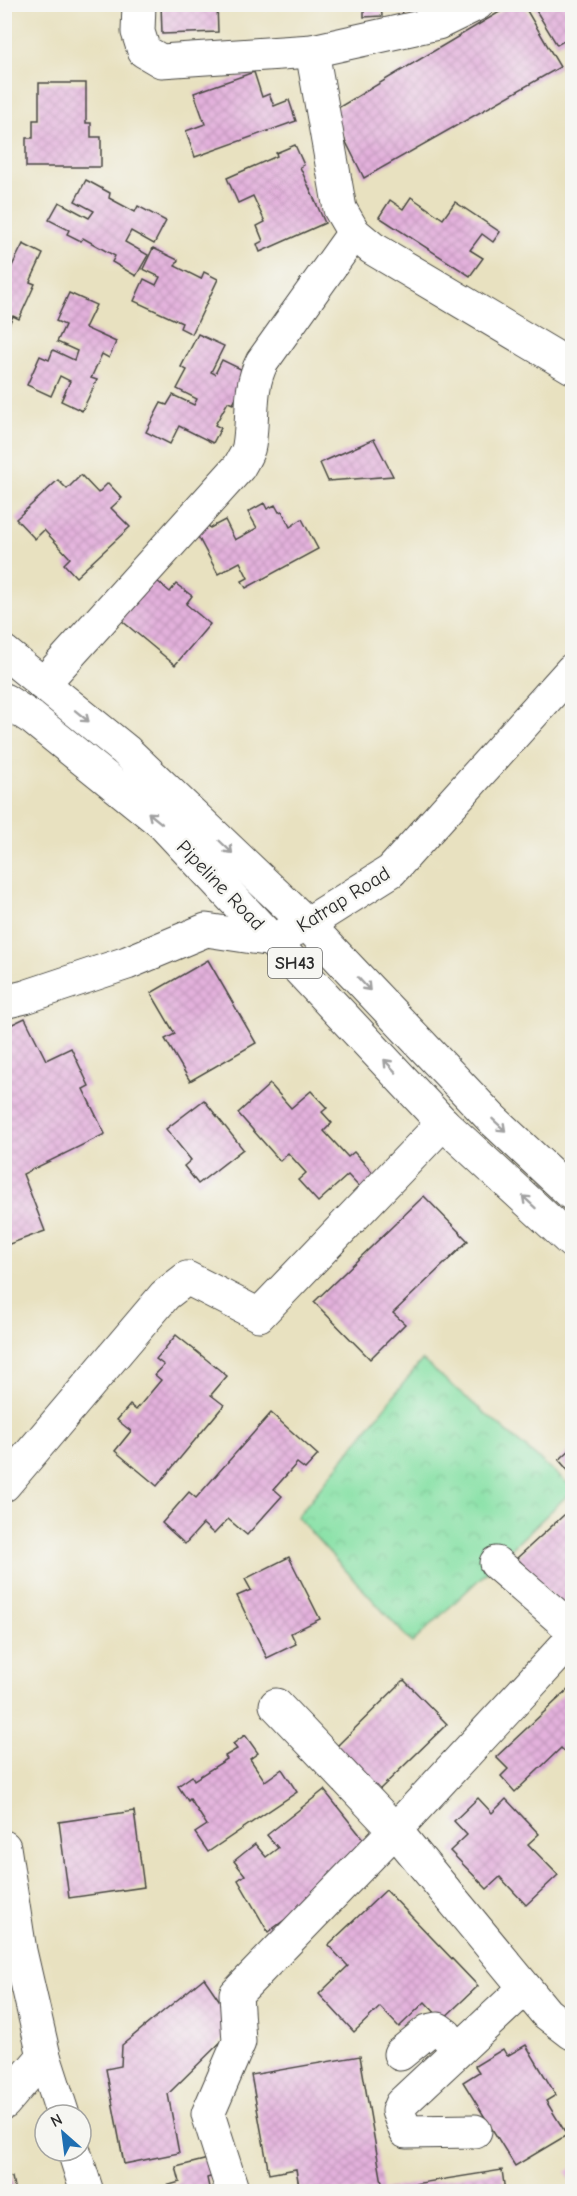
<svg xmlns="http://www.w3.org/2000/svg" width="577" height="2196" viewBox="0 0 577 2196" font-family="'Comic Neue',sans-serif">
	<defs>
		<pattern id="park-crowns" width="20" height="18" patternUnits="userSpaceOnUse" patternTransform="scale(1.5)"><rect width="20" height="18" fill="#87e1a6"/><path d="M2 6a3 3 0 1 1 6 0M12 15a3 3 0 1 1 6 0" fill="none" stroke="#75c18f"/></pattern>
		<pattern id="building-cross-hatch" width="8" height="8" patternUnits="userSpaceOnUse" patternTransform="scale(1.5)"><rect width="8" height="8" fill="#e3b1dc"/><path d="M0 0l8 8M0 8l8-8" fill="none" stroke="#c398bd"/></pattern>
	</defs>
	<rect width="100%" height="100%" fill="#f6f6f2"/>
	<filter id="ink" filterUnits="userSpaceOnUse"><feTurbulence type="fractalNoise" baseFrequency=".0167" numOctaves="2"/><feDisplacementMap in="SourceGraphic" scale="12" xChannelSelector="R" yChannelSelector="G"/><feConvolveMatrix kernelMatrix="1 2 1 2 8 2 1 2 1" color-interpolation-filters="sRGB"/></filter>
	<filter id="wash" filterUnits="userSpaceOnUse"><feTurbulence type="fractalNoise" baseFrequency=".008" numOctaves="4" result="noise"/><feDisplacementMap in="SourceGraphic" scale="24" xChannelSelector="R" yChannelSelector="G"/><feGaussianBlur stdDeviation="1.35" result="paint"/><feColorMatrix in="noise" values="0 0 0 0 0 0 0 0 0 0 0 0 0 0 0 0 0 1.4 0 .05"/><feComposite in="paint" operator="in"/></filter>
	<g filter="url(#wash)">
		<rect width="100%" height="100%" fill="#e8e1c0"/>
		<path fill="url(#park-crowns)" stroke="#598668" stroke-width="1.5" d="M422,1360L572,1487V1491L412,1643L297,1517Z"/>
		<g id="blocks">
			<g fill="url(#building-cross-hatch)">
				<path d="M161,4H217L218,32L162,34Z"/>
				<path d="M245,4H278V6L246,8Z"/>
				<path d="M364,4H381L382,16L364,17Z"/>
				<path d="M401,4H420V15H402Z"/>
				<path d="M513,4H523L560,67L364,178L331,112Z"/>
				<path d="M532,4H572V36L557,45Z"/>
				<path d="M254,72L262,97L269,94L274,106L289,100L296,121L195,157L186,131L205,124L194,93Z"/>
				<path d="M39,83H86V123H91V137H101V167H26V138H33V120H39Z"/>
				<path d="M295,145L304,165L300,167L325,223L260,252L257,244L263,241L257,226L265,222L253,196L238,203L227,178L277,156L276,153Z"/>
				<path d="M86,180L110,193L109,198L135,212L138,206L166,221L154,244L131,231L125,242L148,255L136,276L112,262L115,256L83,238L81,241L67,234L69,230L49,220L59,202L89,218L94,211L75,201Z"/>
				<path d="M411,197L443,219L455,202L500,232L493,242L482,234L470,250L483,258L470,276L379,217L390,200L403,209Z"/>
				<path d="M4,236L11,239L4,253Z"/>
				<path d="M23,244L43,254L30,282L35,284L19,319L13,316L4,335V263L12,266Z"/>
				<path d="M153,248L178,260L175,266L201,279L204,272L218,279L192,334L180,328L182,323L134,301L144,279L156,285L160,277L143,269Z"/>
				<path d="M69,293L96,305L85,328L116,342L109,358L102,354L91,378L97,380L82,411L61,401L70,381L60,376L51,396L27,385L40,356L49,360L53,350L74,360L77,351L57,342L65,325L56,321Z"/>
				<path d="M198,334L224,346L211,372L215,374L222,360L249,373L233,404L228,402L215,425L221,428L213,443L179,426L170,444L146,432L161,403L167,405L173,395L194,405L197,399L177,389L187,370L181,367Z"/>
				<path d="M374,439L393,476L328,481L320,463Z"/>
				<path d="M81,475L98,493L108,483L122,498L111,508L130,527L76,577L64,564L70,558L44,530L35,539L16,519L58,480L67,489Z"/>
				<path d="M264,503L267,509L275,505L279,512L282,511L290,527L302,519L318,549L246,588L242,581L248,578L240,562L218,574L193,527L205,521L210,528L225,520L235,540L257,528L248,512Z"/>
				<path d="M150,575L170,592L176,584L192,596L186,604L210,624L175,665L116,616Z"/>
				<path d="M208,960L256,1043L190,1081L165,1039L175,1034L151,993Z"/>
				<path d="M25,1018L46,1060L71,1048L89,1086L83,1089L105,1134L23,1174L45,1231L4,1246V1028Z"/>
				<path d="M270,1084L291,1108L311,1091L327,1108L322,1112L332,1123L324,1131L348,1157L354,1152L377,1177L362,1190L348,1175L318,1202L298,1180L306,1173L288,1153L280,1161L238,1113Z"/>
				<path d="M204,1100L243,1149L198,1184L184,1166L191,1160L166,1129Z"/>
				<path d="M424,1196L468,1241L393,1313L405,1324L370,1359L314,1302Z"/>
				<path d="M176,1335L227,1376L211,1395L224,1405L157,1486L115,1451L131,1431L117,1420L130,1405L136,1410L161,1380L155,1375L164,1365L156,1359Z"/>
				<path d="M271,1413L318,1455L305,1469L297,1463L274,1489L282,1496L247,1535L228,1519L214,1534L203,1524L185,1544L162,1523L189,1492L196,1498Z"/>
				<path d="M572,1448V1475L559,1460Z"/>
				<path d="M565,1514L572,1523V1596L561,1606L517,1558Z"/>
				<path d="M289,1557L320,1619L291,1633L296,1644L267,1658L237,1596L251,1590L245,1579Z"/>
				<path d="M404,1680L447,1724L378,1791L335,1748Z"/>
				<path d="M572,1686V1759L561,1748L515,1792L501,1776L508,1769L496,1757Z"/>
				<path d="M245,1735L258,1753L250,1759L265,1781L282,1769L297,1792L208,1852L195,1833L207,1825L190,1799L188,1801L178,1786L192,1776L194,1780L227,1759L225,1756L237,1749L233,1744Z"/>
				<path d="M324,1790L368,1845L334,1884L268,1932L238,1880L245,1875L234,1861L255,1844L266,1857L278,1848L267,1835Z"/>
				<path d="M478,1798L492,1813L506,1799L539,1834L528,1844L558,1875L526,1905L500,1877L487,1889L450,1851L467,1835L454,1821Z"/>
				<path d="M134,1811L144,1887L69,1898L59,1822Z"/>
				<path d="M386,1890L478,1986L442,2020L425,2002L399,2027L380,2007L354,2032L319,1994L348,1966L328,1945Z"/>
				<path d="M204,1978L237,2026L168,2094L179,2153L124,2164L106,2069L121,2066L122,2045Z"/>
				<path d="M526,2045L556,2095L546,2101L567,2135L515,2166L463,2082L479,2072L475,2066L503,2049L507,2056Z"/>
				<path d="M360,2056L383,2189L502,2170L505,2192H300L296,2169L269,2174L251,2075Z"/>
				<path d="M212,2158L216,2175L207,2178L210,2192H145L180,2182L176,2167Z"/>
				<path d="M572,2168V2182L566,2172Z"/>
				<path d="M4,2175L12,2177L15,2192H4Z"/>
			</g>
		</g>
	</g>
	<g filter="url(#ink)">
		<use href="#blocks" fill-opacity="0" stroke="#474641" stroke-width="1.5"/>
		<g fill="none" stroke-linecap="round" stroke-linejoin="round">
			<g stroke="#474641" stroke-width="35">
				<g id="minor">
					<path d="M139,4L138,32L144,51L161,61L312,51L438,23L477,4"/>
					<path d="M312,51L340,209L354,233L372,248L572,367"/>
					<path d="M43,684L239,467C242,461 248,453 249,446C254,417 248,389 262,362L354,233"/>
					<path d="M4,1002L25,997L127,963L206,930L273,940L307,924L391,871L572,670"/>
					<path d="M4,1485L165,1295L187,1278L259,1315L443,1123"/>
					<path d="M496,1563L572,1629"/>
					<path d="M276,1705L395,1830L546,2013L572,2033"/>
					<path d="M4,1847L20,1951L44,2056L63,2115"/>
					<path d="M400,2054L428,2031L438,2029L446,2035L458,2050"/>
					<path d="M4,2103L44,2056"/>
					<path d="M475,2131L406,2132L398,2111L401,2104L525,1988"/>
					<path d="M74,2151L87,2192"/>
					<path d="M233,2192L208,2114L239,2042L236,1994L395,1830L572,1639"/>
				</g>
			</g>
			<g stroke="#474641" stroke-width="35">
				<g id="major">
					<path d="M4,652L125,750L307,924L492,1119L572,1194"/>
					<path d="M4,700L32,718L163,824L443,1123L572,1242"/>
				</g>
			</g>
			<use href="#minor" stroke="#fff" stroke-width="33"/>
			<use href="#major" stroke="#fff" stroke-width="33"/>
		</g>
		<defs><path id="oneway-shaft" d="M-6 0H5M1.5-3L5.5 0L1.5 3" fill="none" stroke-width="1.6" stroke-linecap="round" stroke-linejoin="round" transform="scale(1.5)"/></defs>
		<g stroke="#a0a0a0">
			<use href="#oneway-shaft" transform="translate(82 716) rotate(39)"/>
			<use href="#oneway-shaft" transform="translate(155 818) rotate(-141)"/>
			<use href="#oneway-shaft" transform="translate(226 847) rotate(44)"/>
			<use href="#oneway-shaft" transform="translate(364 984) rotate(47)"/>
			<use href="#oneway-shaft" transform="translate(390 1066) rotate(-133)"/>
			<use href="#oneway-shaft" transform="translate(499 1125) rotate(43)"/>
			<use href="#oneway-shaft" transform="translate(529 1202) rotate(-137)"/>
		</g>
	</g>
	<g text-anchor="middle" stroke-width="5" stroke-linejoin="round" paint-order="stroke">
		<rect fill="#f6f6f2" stroke="#686867" stroke-width="1.5" x="268" y="948" width="54" height="30" rx="4.5"/>
		<g font-size="18" font-weight="bold" fill="#2b2b2b">
			<text x="295" y="969">SH43</text>
		</g>
		<g font-size="20" fill="#2b2b2b" stroke="#f6f6f2">
			<text transform="translate(221 885) rotate(46)" y="7">Pipeline Road</text>
			<text transform="translate(343 899) rotate(-32)" y="7">Katrap Road</text>
		</g>
	</g>
	<rect width="577" height="2196" fill="none" stroke="#f6f6f2" stroke-width="24"/>
	<g transform="translate(63 2133) rotate(332)"><circle r="28" fill="#f6f6f2" stroke="#a5a5a2" stroke-width="1.5"/>
	<path d="M0-4.5L10 22L0 15L-10 22Z" fill="#1f6fb2"/>
	<text y="-9" font-size="16" font-weight="bold" text-anchor="middle" fill="#2b2b2b">N</text>
	</g>
</svg>
